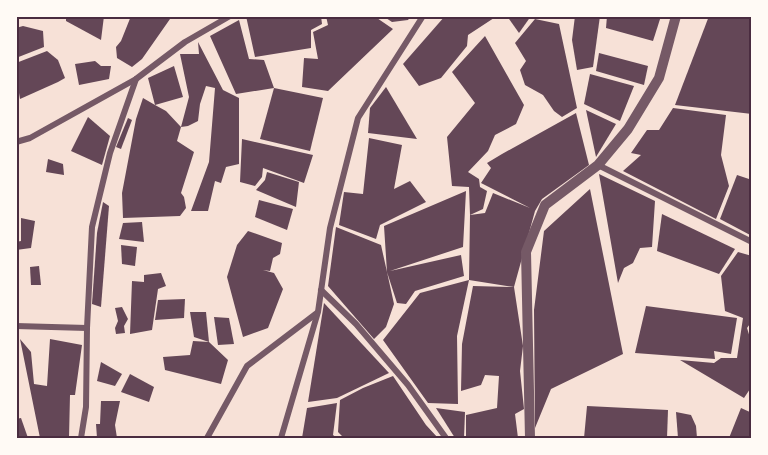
<svg xmlns="http://www.w3.org/2000/svg" width="768" height="455" viewBox="0 0 768 455" font-family="'Noto Sans',sans-serif">
	<rect width="100%" height="100%" fill="#f7e1d7"/>
	<g fill="#644757">
		<path d="M66,16H104L101,40L66,21Z"/>
		<path d="M131,16H165L170,19L142,59L132,67L117,58L116,47L121,41Z"/>
		<path d="M246,16H321L322,24L311,30V48L255,57Z"/>
		<path d="M326,16H374L393,29L328,91L302,87L304,58L318,59L313,32L328,25Z"/>
		<path d="M383,16H411L408,20L392,22Z"/>
		<path d="M445,16H497L468,35L467,46L441,78L419,86L403,64Z"/>
		<path d="M507,16H531L519,33Z"/>
		<path d="M575,16H600L593,67L577,70L572,40Z"/>
		<path d="M607,16H661L653,41L606,28Z"/>
		<path d="M709,16H752V114L675,105Z"/>
		<path d="M535,19L559,24L577,108L562,117L554,111L543,95L525,85L520,70L526,61L515,43Z"/>
		<path d="M239,20L249,59L264,60L274,88L236,94L210,36Z"/>
		<path d="M23,26L43,31L44,47L16,58V28Z"/>
		<path d="M485,36L524,105L516,124L495,135L488,151L468,172L479,179L480,187L487,191L483,209L470,215L469,187L452,186L447,137L475,103L452,72Z"/>
		<path d="M198,42L223,90L239,98V164L226,167L221,183L215,181L208,211H191L209,162L215,88L206,86L200,104L198,121L188,126L181,127L189,97L180,54H199Z"/>
		<path d="M47,51L58,60L65,78L58,82L20,99L16,75V63Z"/>
		<path d="M599,53L648,66L644,85L596,71Z"/>
		<path d="M95,61L101,66H111L109,79L79,85L75,64Z"/>
		<path d="M174,66L183,97L155,105L166,111L181,127L177,141L194,152L181,193L184,197L186,208L180,216L123,218L122,193L136,119L143,98L155,105L148,78Z"/>
		<path d="M590,74L634,86L620,121L584,104Z"/>
		<path d="M386,87L417,139L368,133L370,108Z"/>
		<path d="M274,88L323,98L310,151L260,139Z"/>
		<path d="M673,108L726,115L721,155L729,186L716,219L623,171L641,155L631,153L647,130H659Z"/>
		<path d="M586,110L616,124L596,157Z"/>
		<path d="M576,113L589,165L542,199L535,211L514,287L469,280L470,215L485,213L493,193L530,208L481,183L491,168L487,163L502,154Z"/>
		<path d="M88,117L110,136L102,165L71,151Z"/>
		<path d="M128,118L132,120L121,149L116,147Z"/>
		<path d="M369,138L402,145L394,189L410,181L426,202L380,225L376,239L339,225L344,192L363,194Z"/>
		<path d="M242,139L313,155L304,183L263,168L262,177L255,186L240,182Z"/>
		<path d="M48,159L63,164L64,175L46,172Z"/>
		<path d="M267,172L299,182L296,207L256,190L265,180Z"/>
		<path d="M599,174L655,201L652,247L640,248L633,263L624,268L618,283Z"/>
		<path d="M737,175L752,180V236L720,219Z"/>
		<path d="M590,189L623,354L551,389L535,428L534,310L544,231Z"/>
		<path d="M466,191L463,247L390,271L461,255L464,276L415,291L406,304L397,303L387,272L394,304L386,327L374,339L328,286L336,227L381,245L387,272L384,226Z"/>
		<path d="M259,200L293,209L287,230L255,217Z"/>
		<path d="M103,202L109,206L101,307L92,304L97,233Z"/>
		<path d="M662,214L735,249L719,274L657,251Z"/>
		<path d="M21,218L35,221L31,248L16,250V242L21,241Z"/>
		<path d="M142,222L144,242L119,239L123,223Z"/>
		<path d="M248,231L282,243L280,254L273,258L270,271L263,270L274,273L283,289L268,328L243,337L227,277L237,245Z"/>
		<path d="M121,245L137,247L135,266L122,264Z"/>
		<path d="M738,252L752,256V321L747,328L752,344V386L744,398L680,360L714,363L721,358H737L743,318L725,311L721,276Z"/>
		<path d="M39,266L41,285H31L30,267Z"/>
		<path d="M161,273L166,286L158,289L152,330L130,334L132,281L144,282V275Z"/>
		<path d="M469,280L457,336L458,404L428,403L383,340L420,293Z"/>
		<path d="M473,286L514,287L523,346L520,371L524,409L515,414L518,438H466V415L497,408L499,376L485,375L481,385L461,391L462,344Z"/>
		<path d="M185,299L184,318L155,320L158,300Z"/>
		<path d="M324,303L389,373L337,398L308,402Z"/>
		<path d="M646,306L737,318L731,354L714,351L715,359L635,353Z"/>
		<path d="M122,307L128,319L124,326L125,333L116,334L115,328L118,321L115,308Z"/>
		<path d="M190,312H206L209,342L194,337Z"/>
		<path d="M214,317L229,318L234,344L218,345Z"/>
		<path d="M20,339L31,352L34,384L47,386L50,339L82,345L75,395H70L69,438H40Z"/>
		<path d="M193,341L209,342L228,360L221,384L165,370L163,357L190,355Z"/>
		<path d="M101,362L122,374L115,386L97,381Z"/>
		<path d="M130,374L154,387L149,402L121,392Z"/>
		<path d="M393,376L426,425L438,438H344L338,432L340,400L363,388Z"/>
		<path d="M101,401H120L115,425L117,438H97L96,424H100Z"/>
		<path d="M337,403L333,435L337,438H302L307,408Z"/>
		<path d="M587,406L668,410L667,438H584Z"/>
		<path d="M436,408L465,412L464,438H455Z"/>
		<path d="M741,408L752,413V438H729Z"/>
		<path d="M676,412L691,415L696,426L697,438H678Z"/>
		<path d="M21,418L28,438H16V419Z"/>
	</g>
	<g fill="none" stroke-linecap="round" stroke-linejoin="round">
		<g stroke="#755966" stroke-width="6">
			<path d="M16,142L30,138L136,79L185,42L230,16"/>
			<path d="M598,165L752,242"/>
			<path d="M321,290L356,324L408,385L446,438"/>
			<path d="M16,326L87,328"/>
			<path d="M81,438L86,407L87,328L92,227L110,153L136,79"/>
			<path d="M207,438L247,366L317,313"/>
			<path d="M281,438L318,312L330,228L358,118L423,16"/>
		</g>
		<path stroke="#755966" stroke-width="10" d="M530,438L526,252L545,205L598,165L628,129L659,78L676,16"/>
	</g>
	<rect width="768" height="455" fill="none" stroke="#fffaf5" stroke-width="36"/>
	<rect x="18" y="18" width="732" height="419" fill="none" stroke="#4a2c40" stroke-width="2"/>
</svg>
